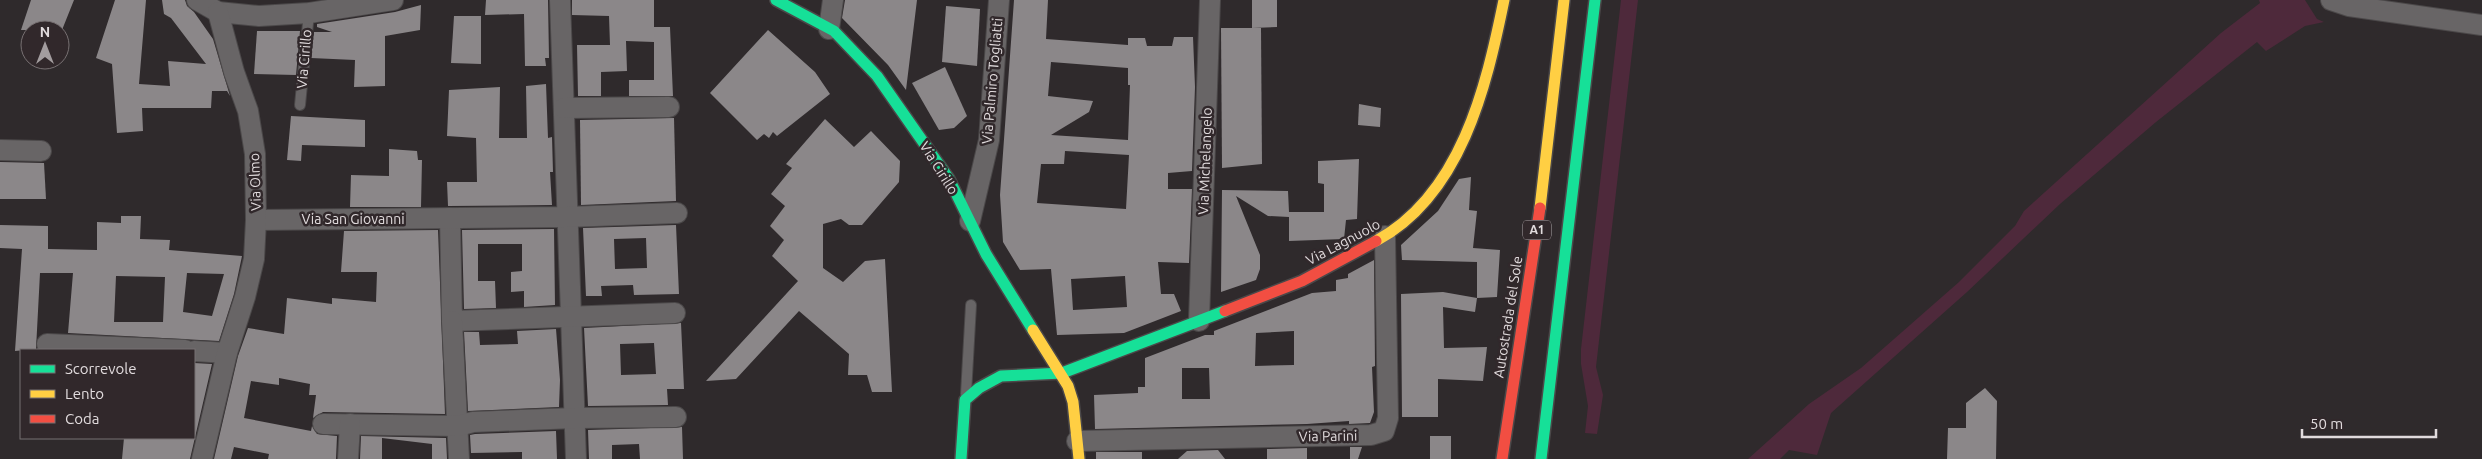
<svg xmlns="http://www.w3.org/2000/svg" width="2482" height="459" viewBox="0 0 2482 459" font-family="Ubuntu,sans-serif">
	<rect width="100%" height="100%" fill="#2f2a2c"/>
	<g fill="#4e293b">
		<path d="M1621,0H1638L1596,367L1603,395L1597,434L1585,433L1588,406L1581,364V349Z"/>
		<path d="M2259,0H2305L2317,19L2324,22L2305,26L2266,51L2257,42L2156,122L2060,204L1967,292L1831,413L1817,455L1789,450L1780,459H1748L1809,404L1861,368L1959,282L2015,226L2024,211L2221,33L2260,3Z"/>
	</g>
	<g fill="#8b8789" fill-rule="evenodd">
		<path d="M31,0H74L62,30H21Z"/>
		<path d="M115,0H146L139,84L170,86L168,61L206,64L171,18L164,14L162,0H185L187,6L194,12L213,39L230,96L227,91H212L211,108H142L143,131L117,133L112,64L96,58Z"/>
		<path d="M486,0H548L549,58H545L546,66H525L524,14L485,15Z"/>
		<path d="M572,0H654V27H670L673,96H629V80H654V42L626,41L627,71L601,72V96H578L577,45H610L609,16L572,15Z"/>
		<path d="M845,0H917L906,90L888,65L842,18Z"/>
		<path d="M1014,0H1048L1046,39L1128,45V38H1145L1147,46H1172L1174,37H1193L1195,87L1192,171L1168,173V189H1192L1189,263L1158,262L1161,294H1174L1181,311L1124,333L1057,335L1051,269L1020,270L1003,242L1000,195ZM1051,62L1128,68V85H1130L1128,140L1051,135L1089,112L1093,101L1048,96ZM1065,151L1129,155L1126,209L1037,203L1041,164H1064ZM1125,276L1127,307L1073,310L1071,279Z"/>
		<path d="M1252,0H1277V27L1252,28Z"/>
		<path d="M421,5L420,30L385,36V86L354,87L355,60L311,58L314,32H332L317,27V24L395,12Z"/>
		<path d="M946,6L980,9L977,66L942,62Z"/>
		<path d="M454,16H481V64L451,63Z"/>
		<path d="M1221,28H1261L1262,164L1222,168Z"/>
		<path d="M768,30L815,72L830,94L777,136L773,132L769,138L764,134L757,140L710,93Z"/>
		<path d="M257,31H300L296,75L254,74Z"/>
		<path d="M945,67L967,116L954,128L939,130L912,83Z"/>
		<path d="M546,84L548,138L552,137L553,172H550L552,205L448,206L447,182H477L476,138L447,136L449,90L500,87L499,138H527L526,86Z"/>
		<path d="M1359,104L1381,108L1380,127L1358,125Z"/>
		<path d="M291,116L365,120V147L302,145L301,161L287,160Z"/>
		<path d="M674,118L676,201L581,205L580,120Z"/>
		<path d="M825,119L854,147L871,131L900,161L899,182L862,225H849L841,219L823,224V268L843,282L865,261L885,259L892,392H872L867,375H848L849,354L799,311L736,379L706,381L798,281L772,256L784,240L770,226L785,206L771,194L792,168L786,164Z"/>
		<path d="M389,149L417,151L418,160H422L421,207H350L351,175L389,176Z"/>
		<path d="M1359,159L1357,219L1346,220L1344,239L1289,241V217L1268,216L1236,196L1260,255V269L1256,280L1221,292L1222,190L1288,191L1289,212H1324V184L1318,183V161Z"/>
		<path d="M0,162L44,163L46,199H0Z"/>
		<path d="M1471,177L1469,210L1477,211L1473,248L1500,250L1497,297L1477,298V262L1402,260L1401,245L1438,211L1459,179Z"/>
		<path d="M121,216H141L140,239L170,240L169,250L242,256L234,294L219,341L68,333L73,273H40L36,349L15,351L22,249L0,248V225L48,226V249L97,250V222L121,223ZM187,273L224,274L212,316L183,312ZM116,276L165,277L163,322H114Z"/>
		<path d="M676,225L679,294L634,295L633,285L601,286L602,296H586L583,228ZM646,238L647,268L615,269L614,239Z"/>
		<path d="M554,229L555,305L524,307V291L511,292V272L522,271V244H478V281H495L496,308L464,309L462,230Z"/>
		<path d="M438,230L445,414L323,412L313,418L316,395H309L310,384L279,378V385L251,381L244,418L311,431L312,426L317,434L337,436L336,459H268L269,454L234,447L231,459H214L238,356L248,328L284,334L287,298L332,304V298L376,302L377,272H341L344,231Z"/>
		<path d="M1374,260L1375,366L1372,367L1374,412L1370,423L1349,424V421L1307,424L1095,429L1094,395L1138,393V387H1145V358L1205,335H1214V331L1312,293L1336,291V280L1348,278V274ZM1294,331V365L1255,366L1256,333ZM1182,368H1209L1210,399H1182Z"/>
		<path d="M1443,292L1477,298L1475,312L1443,307L1444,348L1487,347L1483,381L1438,379V417H1402L1401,294Z"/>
		<path d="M681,323L684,389H667L668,405L588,406L584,328ZM654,343L656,374L621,375L620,344Z"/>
		<path d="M556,329L560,380L559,407L468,411L464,332H479L480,345L518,344L517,331Z"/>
		<path d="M194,363L212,364L190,459H122L124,438H194Z"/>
		<path d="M1985,388L1997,401L1996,459H1947L1948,428H1966V403Z"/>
		<path d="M682,427L683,459H640L639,444L612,445V459H589L588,430Z"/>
		<path d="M556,431L557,459H522V452L471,453L470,435L475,434Z"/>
		<path d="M361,436L446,438L447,459H432V444L382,438V459H360Z"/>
		<rect x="1430" y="436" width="21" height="23"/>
		<path d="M1350,447H1362L1358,459H1350Z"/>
		<path d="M1307,448V459H1267V449Z"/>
		<path d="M1218,450L1225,459H1178L1187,451Z"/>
		<rect x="1096" y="452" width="46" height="7"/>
	</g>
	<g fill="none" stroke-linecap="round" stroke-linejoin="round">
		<g stroke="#4b4849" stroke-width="12">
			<g id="lane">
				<path d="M300,105L309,13"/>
				<path d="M966,394L971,305"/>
			</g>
		</g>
		<g stroke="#4b4849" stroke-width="22">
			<g id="street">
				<path d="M197,0L218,12L259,16L309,13L393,0"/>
				<path d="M560,0L576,459"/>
				<path d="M2331,0L2349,6L2482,25"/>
				<path d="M829,29L833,0"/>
				<path d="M564,108L669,107"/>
				<path d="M0,150L41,151"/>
				<path d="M450,218L452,321L675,313"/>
				<path d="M256,220L567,217L677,213"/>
				<path d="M970,221L989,140L999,0"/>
				<path d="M452,321L459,459"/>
				<path d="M1199,321L1210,0"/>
				<path d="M47,344L185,350"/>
				<path d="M194,351L227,353"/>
				<path d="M323,424L458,426L473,422L575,418L676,417"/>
				<path d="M1077,441L1371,435L1384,431L1388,418L1385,236"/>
				<path d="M202,459L227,353L245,297L254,259L256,220L255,154L248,111L234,72L218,12"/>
				<path d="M348,459L350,424"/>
			</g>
		</g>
		<g stroke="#4b4849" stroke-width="14">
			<g id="fast">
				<path d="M776,0L834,31L877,76L949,179L986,254L1033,330"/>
				<path d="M961,459L965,400L979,388L1001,376L1062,373L1225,311"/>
				<path d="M1541,459L1595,0"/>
			</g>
		</g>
		<g stroke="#4b4849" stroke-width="14">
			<g id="slow">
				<path d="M1540,208L1564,0"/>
				<path d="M1376,241C1461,195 1486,88 1504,0"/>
				<path d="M1033,330L1068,386L1073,402L1079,459"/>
			</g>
		</g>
		<g stroke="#4b4849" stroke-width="14">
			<g id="jam">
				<path d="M1225,311L1302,281L1376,241"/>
				<path d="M1502,459L1540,208"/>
			</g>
		</g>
		<use href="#lane" stroke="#686566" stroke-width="10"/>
		<use href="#street" stroke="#686566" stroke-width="20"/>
		<use href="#fast" stroke="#16e098" stroke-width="11"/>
		<use href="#slow" stroke="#ffcf43" stroke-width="11"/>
		<use href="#jam" stroke="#f24e42" stroke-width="11"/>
	</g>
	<g text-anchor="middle" stroke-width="5" stroke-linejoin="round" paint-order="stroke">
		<rect fill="#31282b" stroke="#aca5a8" stroke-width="1" x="1523" y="220.5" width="28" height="19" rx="4"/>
		<g font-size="12" font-weight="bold" fill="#e1dbdd">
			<text x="1537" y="234">A1</text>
		</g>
		<g font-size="14" fill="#e1dbdd" stroke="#31282b">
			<text transform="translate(304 59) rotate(-85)" y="5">Via Cirillo</text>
			<text transform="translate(992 81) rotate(-85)" y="5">Via Palmiro Togliatti</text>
			<text transform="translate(1205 161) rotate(-88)" y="5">Via Michelangelo</text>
			<text transform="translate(939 168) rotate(58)" y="5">Via Cirillo</text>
			<text transform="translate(255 182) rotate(-92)" y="5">Via Olmo</text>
			<text x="353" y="224">Via San Giovanni</text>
			<text transform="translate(1343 242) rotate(-28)" y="5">Via Lagnuolo</text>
			<text transform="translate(1508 317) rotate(-81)" y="5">Autostrada del Sole</text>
			<text transform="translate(1328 436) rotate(-1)" y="5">Via Parini</text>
		</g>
	</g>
	<rect x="20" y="349" width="175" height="90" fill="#31282b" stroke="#777072"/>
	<rect x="30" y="365" width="25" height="8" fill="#16e098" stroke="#777072"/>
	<text x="65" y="374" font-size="15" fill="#e1dbdd">Scorrevole</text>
	<rect x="30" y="390" width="25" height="8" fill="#ffcf43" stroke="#777072"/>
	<text x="65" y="399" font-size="15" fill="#e1dbdd">Lento</text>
	<rect x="30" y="415" width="25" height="8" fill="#f24e42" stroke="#777072"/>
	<text x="65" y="424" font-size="15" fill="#e1dbdd">Coda</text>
	<g transform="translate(45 45)"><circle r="24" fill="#31282b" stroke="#777072"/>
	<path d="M0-4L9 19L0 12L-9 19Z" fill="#a39d9f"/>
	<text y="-8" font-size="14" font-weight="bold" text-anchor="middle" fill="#e1dbdd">N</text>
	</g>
	<path d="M2302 429v8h134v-8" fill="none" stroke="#e1dbdd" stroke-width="2.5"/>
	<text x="2310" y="429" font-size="15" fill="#e1dbdd" stroke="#31282b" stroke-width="4" paint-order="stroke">50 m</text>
</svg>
